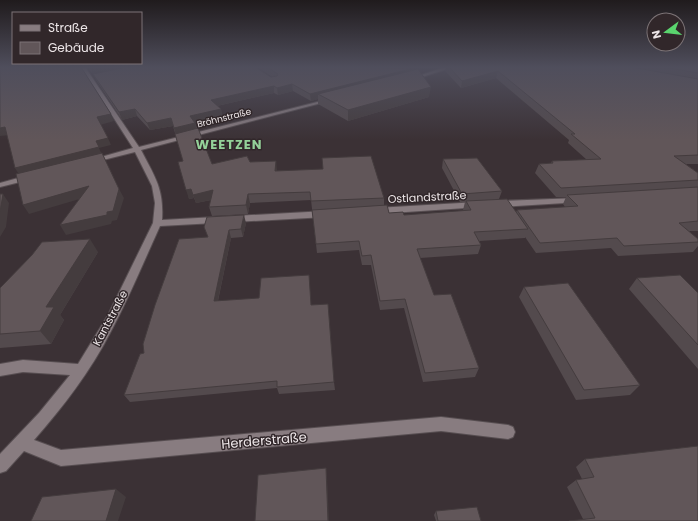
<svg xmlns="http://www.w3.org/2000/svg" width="698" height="521" viewBox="0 0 698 521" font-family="Poppins,sans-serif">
	<rect width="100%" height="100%" fill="#3b3135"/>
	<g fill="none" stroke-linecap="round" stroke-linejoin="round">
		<g stroke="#574e51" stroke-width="2">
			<g id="minor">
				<path d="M81,67H85L139,147L333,98V100L141,150C155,177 164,189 162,220L326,211L330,214L326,217L160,226C144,261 129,298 110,333C90,372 63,407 34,440L61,450L441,417L508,425L513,427L515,432L513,437L508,439L441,431L61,466L24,451L6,471L0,473V454L39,413L70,375L23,372L0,376V364L23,360L78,364L108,315L153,223L155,203L152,186L135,152L91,163L87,161L133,148Z"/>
				<path d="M445,67H453L413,80L409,79Z"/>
				<path d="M29,175L33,177L32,179L0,187V183Z"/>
				<path d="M578,198H581L582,200L581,202L498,207L494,204L498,201Z"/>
				<path d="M478,202L481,203L482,205L481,207L376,214L372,211L376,208Z"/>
			</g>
		</g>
		<use href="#minor" fill="#887c80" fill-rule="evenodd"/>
	</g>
	<g fill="#534a4d">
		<path d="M87,67H255L271,77H272L258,67H414V70L429,97L348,121L318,104V99L311,101L293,91L278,95L274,93L217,106L221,109L222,116L195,123L197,128L212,164L250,162L277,170V171L384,198V206L389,213L404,215L464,211L463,210L465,202H460L442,168L443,159L502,191L499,199L516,212L517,210L565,207L563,204L566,197H556L535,173L539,164L551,163L552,161L587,160L568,143L569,140L496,78L461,88L445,71L446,67H695L698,68V164H686L698,173V231H689L698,239V246L693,252L618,256L611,248L536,253L525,237V238L479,241L481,245L478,254L420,258L434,295L479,368L475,377L423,382L404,308L380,310L371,265H362L359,250L317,253L311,200L250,203L248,214L212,216L209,207L211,200L196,203L194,198L189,199L183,161L173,126L150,130L137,116L122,120L96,80L93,74Z"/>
		<path d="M246,223L243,237L231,238L218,301L311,305L334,382L335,390L279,394L277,388L130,402L124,395L144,353L207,237Z"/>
		<path d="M98,252L60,315L64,320L51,344L0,348V288Z"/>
		<path d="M637,278L698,293V369L629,289Z"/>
		<path d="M524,287L640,385L630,395L576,400L519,297Z"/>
		<path d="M585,459L698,521L583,519L567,487L576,480L582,479L576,467Z"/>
		<path d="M436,511L481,521H436L434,515Z"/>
	</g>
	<g fill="#443c3e">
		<path d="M96,67H132L93,74L90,68Z"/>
		<path d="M414,68L413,74L318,94V99L311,101L310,94Z"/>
		<path d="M498,71L496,78L461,88L462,81Z"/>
		<path d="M292,84L293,91L278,95L277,88Z"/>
		<path d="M274,86V93L212,107L211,100Z"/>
		<path d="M431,87L429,97L348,121V110Z"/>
		<path d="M135,109L137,116L122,120L119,112Z"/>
		<path d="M221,109L222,116L192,124L190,116Z"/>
		<path d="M111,114L114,121L100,125L97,117Z"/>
		<path d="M171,118L173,126L150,130L147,123Z"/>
		<path d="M195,123L197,130L176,136L174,128Z"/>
		<path d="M5,127L10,135L0,136V128Z"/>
		<path d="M108,138L111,145L99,148L102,155L20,176L15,168L96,141Z"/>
		<path d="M276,161L277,170L276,180L275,171Z"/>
		<path d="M89,186L93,195L29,214L23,205Z"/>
		<path d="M119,189L124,198L117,220L112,221L111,224L66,235L60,225L107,212Z"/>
		<path d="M191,189L194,198L189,199L186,190Z"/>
		<path d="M213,190L216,199L196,203L193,195Z"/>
		<path d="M3,194L9,203L6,227L0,237V212Z"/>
		<path d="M248,194L250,203L248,214L246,205Z"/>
		<path d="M244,215L246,223L243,237L241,229Z"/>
		<path d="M229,230L231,238L216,309L214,301Z"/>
		<path d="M90,239L98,252L60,315L64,320L51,344L40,331L46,307Z"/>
		<path d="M326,468L327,476L329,521H328Z"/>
		<path d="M116,489L126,497L118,521H106Z"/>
	</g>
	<g fill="#615659" stroke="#443c3e">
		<path d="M0,67H81L111,114L97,117L108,138L96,141L99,147L15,168L5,127L0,128Z"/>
		<path d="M127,67H255L271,77L277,76L278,74L267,67L414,68L310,94L292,84L277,88L274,86L211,100L221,109L190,116L195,123L174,128L171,118L147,123L135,109L119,112L93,74Z"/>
		<path d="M449,67H631L698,79V155L674,156L698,173V180L561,188L539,164L553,163L552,161L601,159L571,134H575L498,71L462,81Z"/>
		<path d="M664,67H695L698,68V73Z"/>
		<path d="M418,69L431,87L348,110L318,94Z"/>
		<path d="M198,128L212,164L247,156L250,162L276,161L275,171L323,169L322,158L371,156L384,198L311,201L310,192L248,194L246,205L209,207L213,190L193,195L191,189L186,190L178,162L183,161L175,134Z"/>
		<path d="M102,153L119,189L113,211L107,212V215L60,225L89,186L23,205L16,174Z"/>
		<path d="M477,158L502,191L462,194L443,159Z"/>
		<path d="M698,187V221L679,223L698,239V242L624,246L617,238L540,243L517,210L578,206L567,195Z"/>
		<path d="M0,194H3L0,212Z"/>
		<path d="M507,199L528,229L474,232L481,245L417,249L434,295L451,294L479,368L425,373L405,299L380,301L371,255L362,256L359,241L316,244L312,210L387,205L389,213L403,212L404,215L471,210L466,201Z"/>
		<path d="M244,215L241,229L229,230L214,301L259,298L261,278L309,275L311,305L328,304L334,382L277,387V381L124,395L140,354L144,353L143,344L155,305L179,239L208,237L204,227L207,217Z"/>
		<path d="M90,239L46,307H54L40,331L0,334V288L32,255L42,242Z"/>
		<path d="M680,275L698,293V345L637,278Z"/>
		<path d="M568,283L640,385L584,390L524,287Z"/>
		<path d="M698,446V521H569L595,518L576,480L594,477L585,459Z"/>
		<path d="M326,468L328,521H255L258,475Z"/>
		<path d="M116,489L106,521H31L42,497Z"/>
		<path d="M477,507L481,521H438L436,511Z"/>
	</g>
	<linearGradient id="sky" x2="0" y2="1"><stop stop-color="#201b1d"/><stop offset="0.48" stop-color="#4f4e5c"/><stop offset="1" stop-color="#4f4e5c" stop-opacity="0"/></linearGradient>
	<rect width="698" height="140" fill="url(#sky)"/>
	<g text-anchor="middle" stroke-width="3" stroke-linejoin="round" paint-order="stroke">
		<g font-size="9" fill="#ede6e8" stroke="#31272a">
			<text transform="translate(224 118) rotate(-14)" y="3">Bröhnstraße</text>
		</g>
		<g font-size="11" fill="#ede6e8" stroke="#31272a">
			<text transform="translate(427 197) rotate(-3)" y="4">Ostlandstraße</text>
			<text transform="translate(110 318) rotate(-62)" y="4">Kantstraße</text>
		</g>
		<g font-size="13" font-weight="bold" letter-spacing="1" fill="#94d199" stroke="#31272a">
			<text x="229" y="149">WEETZEN</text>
		</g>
		<g font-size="13" fill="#ede6e8" stroke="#31272a">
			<text transform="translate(264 440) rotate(-5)" y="5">Herderstraße</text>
		</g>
	</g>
	<rect x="12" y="12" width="130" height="52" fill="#31272a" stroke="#7c7376"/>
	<rect x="20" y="25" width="20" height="6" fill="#887c80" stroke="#7c7376"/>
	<text x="48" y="32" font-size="12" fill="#ede6e8">Straße</text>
	<rect x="20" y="42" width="20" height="12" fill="#615659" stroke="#7c7376"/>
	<text x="48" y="52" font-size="12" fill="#ede6e8">Gebäude</text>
	<g transform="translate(666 32) rotate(255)"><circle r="19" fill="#31272a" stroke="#7c7376"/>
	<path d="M0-3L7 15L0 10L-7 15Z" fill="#5ad56e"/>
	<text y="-6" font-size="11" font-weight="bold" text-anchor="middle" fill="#ede6e8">N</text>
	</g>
</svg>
